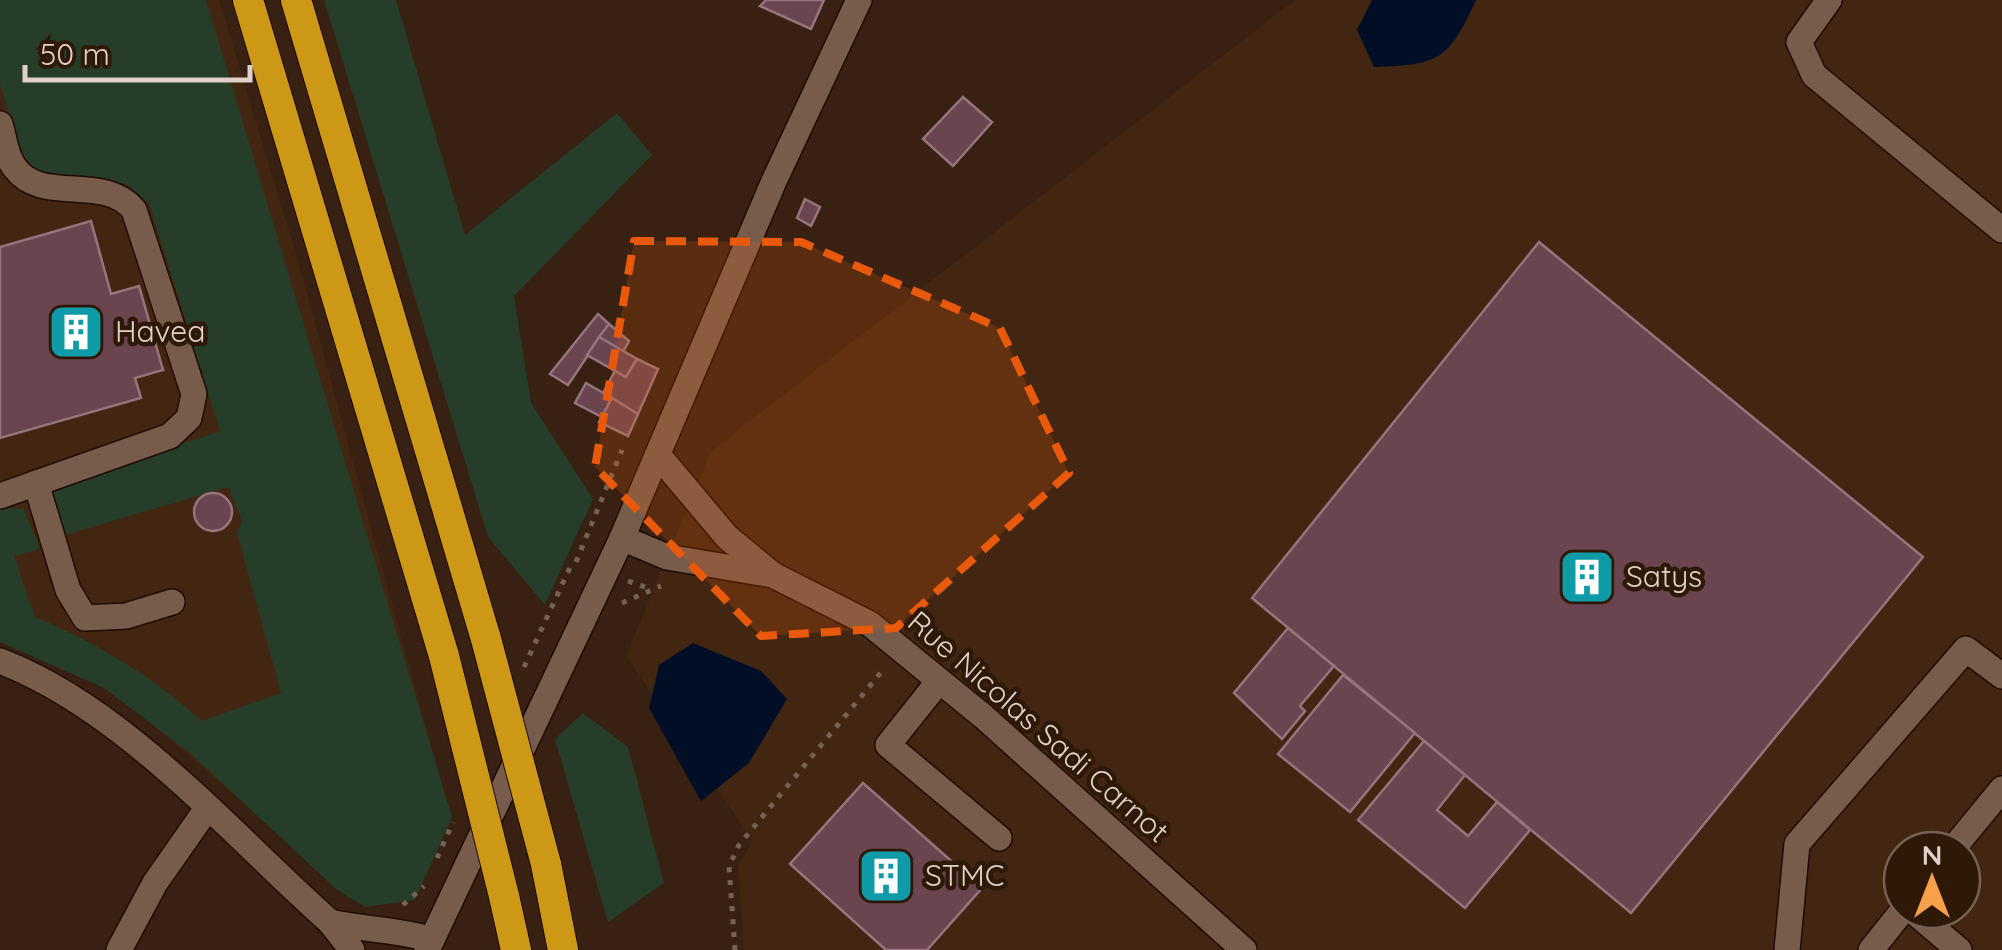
<svg xmlns="http://www.w3.org/2000/svg" width="2002" height="950" viewBox="0 0 2002 950" font-family="Quicksand,sans-serif">
	<rect width="100%" height="100%" fill="#382112"/>
	<g fill="#432612" fill-rule="evenodd">
		<path d="M0,0H219L296,254L449,811L401,899L341,887L108,686L0,636Z"/>
		<path d="M1295,0H2002V950H744L738,865L753,841L626,656L711,451ZM1902,850H1962V910H1902Z"/>
	</g>
	<g fill="#263d29">
		<path d="M0,0H206L452,817L415,900L365,907L336,889L190,753L104,688L0,642V507L24,509L40,549L14,556L35,617C99,644 150,675 202,721L281,693L237,533L242,520L228,487L65,535L51,488L220,431L149,203L126,184L39,173L23,156L0,85Z"/>
		<path d="M324,0H396L465,235L617,113L652,155L514,296L531,403L593,499L545,605L488,537Z"/>
		<path d="M583,713L628,747L664,883L608,922L555,739Z"/>
	</g>
	<g fill="#010e25">
		<path d="M1372,0H1476C1449,59 1440,65 1374,67L1357,30Z"/>
		<path d="M693,643L761,671L787,699L749,763L701,801L649,708L659,665Z"/>
	</g>
	<g fill="#6a4550" stroke="#96747d" stroke-width="2.5">
		<path d="M766,0H824L811,29L760,6Z"/>
		<path d="M963,97L992,122L953,166L923,139Z"/>
		<path d="M805,199L820,207L811,226L797,218Z"/>
		<path d="M91,221L111,294L139,286L163,370L135,378L141,398L0,438V247Z"/>
		<path d="M1539,242L1923,557L1631,913L1252,598Z"/>
		<path d="M598,314L609,324L568,385L550,374Z"/>
		<path d="M609,324L629,341L623,352L599,337Z"/>
		<path d="M599,337L637,359L626,377L587,355Z"/>
		<path d="M637,359L658,369L638,414L603,393L615,371L626,377Z"/>
		<path d="M586,383L612,398L602,417L575,403Z"/>
		<path d="M612,398L638,414L628,436L599,422Z"/>
		<circle cx="213" cy="512" r="19"/>
		<path d="M1288,628L1334,666L1300,706L1305,711L1282,739L1234,693Z"/>
		<path d="M1343,675L1415,733L1350,812L1278,754Z"/>
		<path d="M1424,741L1465,775L1437,810L1468,836L1497,802L1530,830L1465,908L1358,820Z"/>
		<path d="M863,783L982,888L927,950H886L790,864Z"/>
	</g>
	<g fill="none" stroke-linecap="round" stroke-linejoin="round">
		<g stroke="#1f0a00" stroke-width="28">
			<g id="minor">
				<path d="M1829,0L1799,42L1814,75L2002,230"/>
				<path d="M0,124C4,137 6,157 15,168C42,205 104,173 134,210L194,394L189,418L170,436L0,496"/>
				<path d="M659,456L727,537L773,575L870,624L984,717L1244,950"/>
				<path d="M36,483L68,590L85,618L126,616L172,602"/>
				<path d="M622,538L667,557L773,575"/>
				<path d="M0,661C125,709 231,834 330,922L352,950"/>
				<path d="M939,681L888,745L999,838"/>
				<path d="M1952,850L2002,789"/>
				<path d="M1912,910L1959,950"/>
				<path d="M330,922C364,930 398,929 432,940"/>
				<path d="M119,950L155,883L206,810"/>
				<path d="M427,950L622,538L774,181L859,0"/>
				<path d="M1787,950L1797,844L1966,649L2002,676"/>
				<path d="M1871,950L1903,910"/>
			</g>
		</g>
		<g stroke="#1f0a00" stroke-width="32">
			<g id="highway">
				<path d="M248,0L444,656"/>
				<path d="M296,0L486,639"/>
				<path d="M546,864L563,950"/>
				<path d="M504,896L516,950"/>
			</g>
		</g>
		<g stroke="#766155" stroke-width="5" stroke-dasharray="5 8" stroke-linecap="butt">
			<path d="M576,562L622,450"/>
			<path d="M628,581L651,589"/>
			<path d="M622,603L661,586"/>
			<path d="M524,667L573,561"/>
			<path d="M437,858L453,822"/>
			<path d="M403,905L424,886"/>
			<path d="M735,950L729,866L739,845L883,670"/>
		</g>
		<use href="#minor" stroke="#775c4b" stroke-width="25"/>
		<use href="#highway" stroke="#cd9815" stroke-width="30"/>
		<g stroke="#1f0a00" stroke-width="32" stroke-linecap="butt">
			<g id="highway-bridge">
				<path d="M486,639L546,864"/>
				<path d="M444,656L504,896"/>
			</g>
		</g>
		<use href="#highway-bridge" stroke="#cd9815" stroke-width="30"/>
	</g>
	<path fill="#e8590c" fill-opacity="0.2" stroke="#e8590c" stroke-width="8" stroke-dasharray="20 12" stroke-linejoin="round" d="M634,241L801,242L1000,328L1069,473L896,628L761,636L595,467Z"/>
	<defs>
		<g id="building-square" transform="scale(2.875)"><rect x="-9" y="-9" width="18" height="18" rx="4" fill="#0f9aa8" stroke="#2e1808"/><path d="M-4-6H4V6H1V3H-1V6H-4ZM-2.5-4.3h1.7v1.8h-1.7ZM.8-4.3h1.7v1.8H.8ZM-2.5-1h1.7V.8h-1.7ZM.8-1h1.7V.8H.8Z" fill="#fff"/></g>
	</defs>
	<g fill-rule="evenodd">
		<use href="#building-square" x="76" y="332"/>
		<use href="#building-square" x="1587" y="577"/>
		<use href="#building-square" x="886" y="876"/>
	</g>
	<g text-anchor="middle" stroke-width="9" stroke-linejoin="round" paint-order="stroke">
		<g font-size="30" fill="#e0d0c7" stroke="#2e1808" text-anchor="start">
			<text x="115" y="342">Havea</text>
			<text x="1626" y="587">Satys</text>
			<text x="925" y="886">STMC</text>
		</g>
		<g font-size="30" fill="#e0d0c7" stroke="#2e1808">
			<text transform="translate(1038 727) rotate(41)" y="10">Rue Nicolas Sadi Carnot</text>
		</g>
	</g>
	<g transform="translate(1932 880)"><circle r="48" fill="#2e1808" stroke="#756254" stroke-width="2.5"/>
	<path d="M0-8L18 38L0 25L-18 38Z" fill="#f8a14a"/>
	<text y="-15" font-size="28" font-weight="bold" text-anchor="middle" fill="#e0d0c7">N</text>
	</g>
	<path d="M25 65v15h225v-15" fill="none" stroke="#e0d0c7" stroke-width="5"/>
	<text x="40" y="65" font-size="30" fill="#e0d0c7" stroke="#2e1808" stroke-width="8" paint-order="stroke">50 m</text>
</svg>
